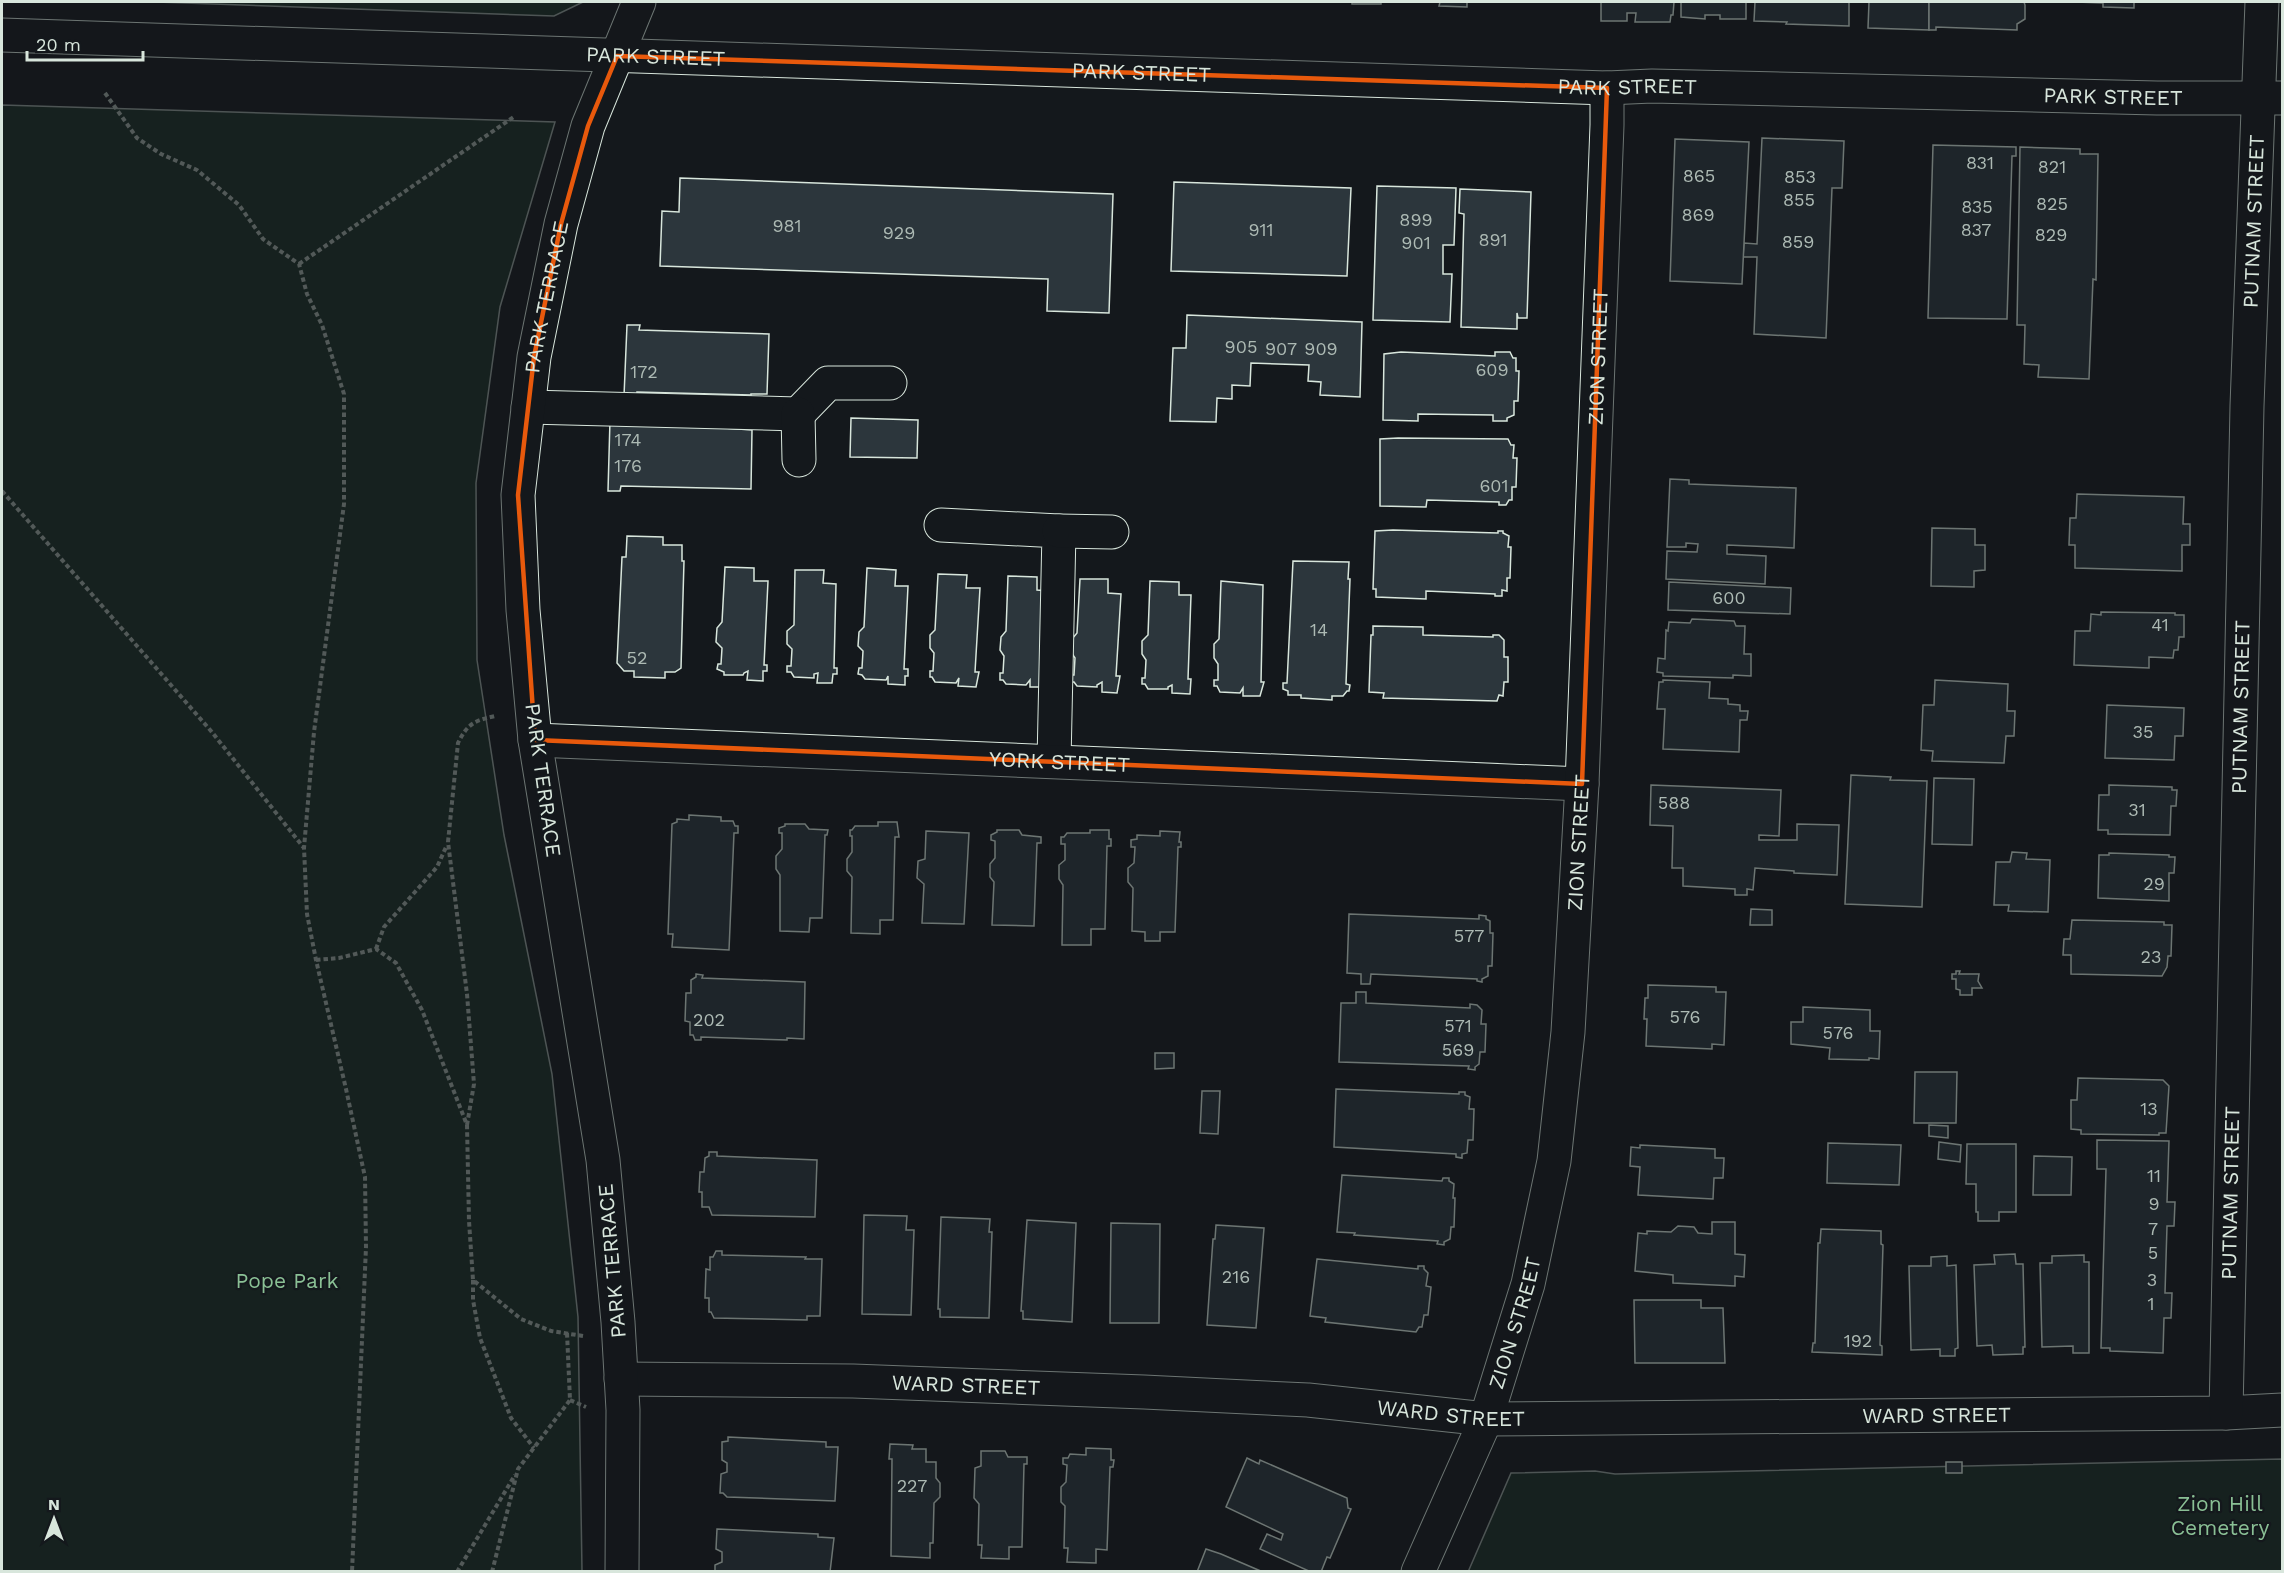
<svg xmlns="http://www.w3.org/2000/svg" width="2284" height="1573" viewBox="0 0 2284 1573" font-family="'Work Sans',sans-serif">
	<rect width="100%" height="100%" fill="#14181c"/>
	<g fill="#1a2d24" stroke="#939e99" stroke-width="1.5">
		<path d="M156,2H583L554,16Z"/>
		<path d="M2,105L555,122L500,307L476,483L477,660L504,835L552,1074L578,1317L582,1571H2Z"/>
		<path d="M2282,1459V1571L1468,1572L1511,1473L1595,1471L1615,1474Z"/>
	</g>
	<g fill="#2c363c" stroke="#d8e6dc" stroke-width="1.5">
		<rect x="1352" y="2" width="29" height="2"/>
		<path d="M1440,2H1467V7L1439,6Z"/>
		<path d="M1601,2H1674L1673,15H1671L1670,22H1635L1636,13H1627V21H1601Z"/>
		<path d="M1681,2H1746V19H1720V15H1705V19L1681,17Z"/>
		<path d="M1755,2H1849V26L1786,24L1787,22L1754,21Z"/>
		<path d="M1869,2H1929V30L1868,28Z"/>
		<path d="M1929,2H2024L2025,5V19L2017,24V30L1936,27V30H1929Z"/>
		<path d="M2076,2H2134V8L2103,7V3Z"/>
		<path d="M1762,138L1844,141L1842,188H1832L1826,338L1754,334L1757,257H1743L1744,243L1757,244Z"/>
		<path d="M1675,139L1749,142L1742,284L1670,281Z"/>
		<path d="M1933,145L2016,147V156H2012L2007,319L1928,318Z"/>
		<path d="M2020,147L2080,149V154H2098L2096,280L2093,279L2089,379L2038,377L2039,365L2024,364L2025,325H2017Z"/>
		<path d="M680,178L1113,194L1109,313L1047,311L1048,279L660,266L662,211L679,212Z"/>
		<path d="M1174,182L1351,188L1347,276L1171,271Z"/>
		<path d="M1377,186L1456,188L1454,245H1443V274H1452L1450,322L1373,320Z"/>
		<path d="M1460,189L1531,192L1527,318H1518L1517,313V329L1461,327L1464,214L1459,213Z"/>
		<path d="M1187,315L1362,322L1360,397L1320,395L1321,382L1308,381L1309,365L1251,363L1250,386L1232,385V399L1217,398L1216,422L1170,421L1173,348H1186Z"/>
		<path d="M627,325H640L639,330L769,334L767,394H751V395L637,392V397L624,396Z"/>
		<path d="M1401,352L1495,356V352H1510L1513,358H1516V371H1519L1518,401H1514V415L1507,418V421H1493V415L1418,414V421L1383,420L1384,354Z"/>
		<path d="M851,418L918,420L917,458L850,457Z"/>
		<path d="M610,420L752,430L751,489L621,486L620,491H608Z"/>
		<path d="M1398,438L1508,439L1511,445H1514L1513,458H1517L1516,487H1512V500H1509L1506,505H1499V502L1427,500L1426,507L1380,506V439Z"/>
		<path d="M1670,479L1689,480V484L1796,488L1794,548L1727,545V554L1766,556L1765,584L1666,579L1667,551L1697,552L1698,544L1686,543V547H1667Z"/>
		<path d="M2077,494L2184,497L2183,524H2190V545H2182V571L2075,568V545H2069L2070,518H2076Z"/>
		<path d="M1932,528L1975,529V545H1985V570L1974,571V587L1931,586Z"/>
		<path d="M1393,530L1498,533V531H1503V533L1509,536L1508,547H1511L1510,578H1507V591L1502,590V596H1495V594L1426,591V599L1376,597V589H1373L1375,531Z"/>
		<path d="M627,536L663,537V545H682V561H684L681,668L675,672H665V678L634,677V671H624L617,663L622,557H626Z"/>
		<path d="M1293,561L1349,562L1348,579H1350L1346,684L1350,685L1349,691H1347L1343,696H1332V700L1301,698V695H1288V691L1283,689V683H1287Z"/>
		<path d="M725,567L754,568V581H768L764,665H767V671H763V681L747,680L748,671L744,673L743,675H724V672L717,669L718,664H721L722,648L716,642L717,628L722,622Z"/>
		<path d="M867,568L896,570L895,586H908L904,669H908V676H905V685L888,684V676L886,680L865,679L862,675L858,674L859,668H862L863,651L858,646L859,632L864,627Z"/>
		<path d="M795,570H824L823,583L836,584L834,668H837V674H833L832,683H817L818,673L814,674V678L794,677L791,672H787V666H791L792,649L787,644V631L794,625Z"/>
		<path d="M938,574L967,575L966,588H980L975,672H979L976,687L958,686L959,678L956,683L935,682L932,677H930V671H933L934,653L930,648V635L935,630Z"/>
		<path d="M1008,576L1037,577V590L1049,591L1046,687H1030V680L1026,685L1006,684L1003,680H1000V673H1003L1004,656L1000,650L1001,637L1006,631Z"/>
		<path d="M1080,579H1108V593L1121,594L1116,676H1120L1117,693L1102,692V682L1097,685V687L1077,686L1074,682H1071V675H1074L1075,658L1071,652L1072,639L1077,633Z"/>
		<path d="M1150,581L1179,582V595H1191L1188,679H1191L1190,694L1172,693V685L1168,687V689H1148L1145,684H1142V678H1145L1146,660L1142,654V641L1148,635Z"/>
		<path d="M1221,581L1263,585L1261,682H1264L1260,696H1243V688L1240,693L1220,692L1217,686H1214V680H1218V664L1214,658V644L1219,639Z"/>
		<path d="M1669,582L1791,588L1790,614L1668,610Z"/>
		<path d="M2101,612L2175,613V615H2184V637H2179L2178,650H2174L2173,658L2149,657V668L2074,665L2075,631H2090L2091,614L2101,615Z"/>
		<path d="M1692,619L1734,621L1736,626H1745L1744,654H1751V676L1733,675V678L1663,676V673L1657,672L1658,658L1665,659L1666,630L1668,631L1669,622L1690,623Z"/>
		<path d="M1373,626L1423,627V635L1493,637V635H1499L1504,640V657H1508V682H1504L1503,696L1499,695L1497,701L1383,698L1384,693L1369,692L1371,635H1373Z"/>
		<path d="M1663,680L1710,682L1709,698L1728,699V704L1740,705V711H1748L1747,720H1740L1739,752L1663,749L1665,709H1657L1659,682H1663Z"/>
		<path d="M1935,680L2008,684L2007,711H2015L2014,736H2006L2004,763L1932,761L1933,751L1921,750L1923,705H1934Z"/>
		<path d="M2107,705L2184,708L2183,736H2175L2174,760L2105,758Z"/>
		<path d="M1851,775L1891,777L1890,780L1927,781L1922,907L1845,904Z"/>
		<path d="M1934,778L1974,779L1972,845L1932,844Z"/>
		<path d="M1651,785L1781,790L1779,836L1759,835V840H1797V824L1839,825L1837,875L1794,873V871L1755,868L1753,890L1747,889V895H1735V889L1683,886V868H1672L1673,826L1650,825Z"/>
		<path d="M2109,785L2172,787V790H2177L2176,806H2171L2170,835L2108,834V830H2098L2099,795H2109Z"/>
		<path d="M689,815L721,817V821H733L735,826H738V833H734L729,950L672,947L673,934H668L672,824L677,822V819L689,820Z"/>
		<path d="M878,822H897L899,837H895L893,920H880V934L851,933L852,877L847,871V859L852,852V836H850V830H852L855,826H878Z"/>
		<path d="M785,824H805L809,829L828,830L827,835H825L822,918H810L809,932L780,931V875L776,869V856L782,849V833H779V828L785,826Z"/>
		<path d="M997,830H1019L1022,835L1041,837V843H1037L1034,926L992,925L994,882L990,877V864L995,858V841L991,840V835L997,832Z"/>
		<path d="M1090,830H1109V839H1111V846H1107L1105,929H1091V945H1062L1063,885L1059,879V865L1065,860V844H1061V837H1064L1067,833H1090Z"/>
		<path d="M926,831L969,833L964,924L922,923L924,884L917,878L918,861L925,859Z"/>
		<path d="M1160,831L1180,832L1179,842H1181V847H1178L1175,932H1160V941H1145V932L1132,931L1133,888L1128,882V868L1134,863L1135,847H1131V840L1137,839V835L1160,836Z"/>
		<path d="M2012,852L2027,853L2026,859L2050,860L2048,912L2008,911L2009,905H1994L1996,862H2010Z"/>
		<path d="M2109,853L2169,855V857H2175L2174,873H2169V901L2098,898L2099,855H2109Z"/>
		<path d="M1751,909L1772,910V925H1750Z"/>
		<path d="M1349,914L1479,919V915L1486,916V919L1490,921V933H1493L1492,966H1488V976L1482,979V982L1477,981V979L1371,974L1370,984H1361V974L1347,973Z"/>
		<path d="M2072,920L2164,922V925H2172L2171,956H2168L2167,967L2162,976L2071,974V955H2063L2064,939H2070Z"/>
		<path d="M1956,971H1960L1959,974H1979L1978,981L1982,988H1972V995H1960V990L1956,989V979H1952V974H1956Z"/>
		<path d="M696,974L703,975L702,978L805,982L804,1039L787,1038V1040L701,1037V1040H695L693,1035H690V1022L685,1021L686,993H691V980L696,977Z"/>
		<path d="M1648,985L1716,987V992H1726L1724,1045L1712,1044V1049L1646,1046L1647,1019H1644L1645,998H1648Z"/>
		<path d="M1356,992H1366V1003L1470,1008V1004L1477,1005L1482,1010L1481,1024H1486L1485,1052H1480L1479,1064L1475,1067V1070L1468,1069L1469,1066L1339,1062L1341,1003H1356Z"/>
		<path d="M1803,1007L1870,1010V1031H1880L1879,1059L1869,1058V1060L1829,1059L1830,1048L1791,1044V1022H1803Z"/>
		<path d="M1155,1053H1174V1068L1155,1069Z"/>
		<path d="M1915,1072H1957L1956,1123H1914Z"/>
		<path d="M2078,1078L2163,1080L2169,1086L2166,1133H2159V1135L2081,1134V1130L2071,1129V1100H2077Z"/>
		<path d="M1336,1089L1459,1094V1092H1465V1095L1470,1097L1469,1109H1474L1473,1140H1468L1467,1153L1462,1154V1158L1456,1157V1154L1334,1147Z"/>
		<path d="M1202,1091H1220L1218,1134L1200,1133Z"/>
		<path d="M1929,1125L1948,1126V1138L1929,1136Z"/>
		<path d="M2097,1140L2169,1141L2167,1202H2175L2174,1226H2167L2165,1293H2172L2171,1318H2164L2163,1353L2110,1351V1348H2101L2106,1169H2097Z"/>
		<path d="M1939,1142L1961,1145L1960,1162L1938,1159Z"/>
		<path d="M1828,1143L1901,1145L1899,1185L1827,1183Z"/>
		<path d="M1967,1144H2016V1212H1999V1221H1978V1212H1976V1184H1966Z"/>
		<path d="M1640,1145L1715,1149V1158H1724L1723,1178H1714L1713,1199L1638,1195L1640,1167L1630,1166L1631,1147L1640,1148Z"/>
		<path d="M709,1152H717V1156L817,1160L815,1217L712,1215L709,1207H702V1192H699L700,1172H704L705,1158L709,1156Z"/>
		<path d="M2034,1156L2072,1157L2071,1195H2033Z"/>
		<path d="M1342,1175L1442,1181L1443,1178H1449V1181L1454,1184L1453,1198H1455L1454,1227H1451L1450,1239L1444,1242V1245L1437,1244L1438,1241L1354,1235L1355,1233L1337,1232Z"/>
		<path d="M864,1215L907,1216L906,1230H914L911,1315L862,1314Z"/>
		<path d="M941,1217L990,1219L989,1232H992L989,1318L940,1317V1309H938Z"/>
		<path d="M1027,1220L1076,1223L1072,1322L1023,1319V1311H1021Z"/>
		<path d="M1712,1222H1735V1254L1745,1255L1744,1277L1735,1276V1286L1673,1283V1275L1635,1271L1638,1233L1647,1234V1231L1671,1232L1678,1226L1694,1227L1698,1233L1712,1234Z"/>
		<path d="M1111,1223L1160,1224L1159,1323H1110Z"/>
		<path d="M1216,1225L1264,1228L1256,1328L1207,1325L1213,1239H1215Z"/>
		<path d="M1821,1229L1881,1231V1244L1883,1245L1880,1345L1882,1346V1355L1812,1352L1813,1343H1815L1818,1243H1820Z"/>
		<path d="M716,1251H722V1255L806,1257L805,1259H822L820,1316H807V1320L714,1318L711,1312H709V1298H705L706,1269L710,1270V1257H713Z"/>
		<path d="M2015,1254L2016,1264H2023L2025,1347H2023V1354L1993,1355L1992,1345L1977,1346L1974,1265L1995,1264L1994,1255Z"/>
		<path d="M2084,1255V1262H2089V1353H2073V1346L2042,1347L2040,1263H2052V1256Z"/>
		<path d="M1947,1256V1266L1956,1265L1958,1348L1955,1349V1356H1940V1349L1911,1350L1909,1266H1931V1257Z"/>
		<path d="M1317,1259L1418,1269V1266H1424V1269L1428,1273L1426,1286L1431,1287L1428,1315H1424L1422,1327H1419L1416,1332L1325,1322L1326,1318L1310,1316Z"/>
		<path d="M1634,1300H1701V1308H1723L1725,1363H1635Z"/>
		<path d="M728,1437L826,1442V1447H838L835,1501L727,1497L723,1493H720L721,1474L727,1472V1463L722,1460V1442L728,1441Z"/>
		<path d="M890,1444L913,1445L912,1449H926V1462H936V1478L940,1483V1497L934,1503L933,1543H930V1558L891,1556L892,1459H889Z"/>
		<path d="M1086,1448L1111,1449V1460H1114L1113,1467H1110L1107,1550L1096,1549V1563L1067,1562L1068,1548H1064L1065,1506L1061,1502V1487L1066,1482L1067,1465L1063,1464V1458H1068L1070,1454L1086,1455Z"/>
		<path d="M981,1451H1005L1008,1457H1027V1464H1024L1022,1547H1009V1559L981,1558L982,1545H978L979,1504L974,1498L975,1468L981,1466Z"/>
		<path d="M1247,1458L1259,1464L1260,1460L1347,1498L1348,1508L1351,1509L1330,1558L1327,1557L1321,1572H1311L1260,1549L1267,1534L1281,1540L1283,1534L1226,1507Z"/>
		<rect x="1946" y="1462" width="16" height="11"/>
		<path d="M717,1529L818,1534V1537L834,1538L830,1572H715V1565L722,1562V1552L716,1549Z"/>
		<path d="M1206,1549L1221,1554L1263,1572H1197Z"/>
	</g>
	<g fill="none" stroke-linecap="round" stroke-linejoin="round">
		<g stroke="#d8e6dc" stroke-width="35">
			<g id="minor">
				<path d="M528,407L798,414L828,383H890"/>
				<path d="M798,414L799,460"/>
				<path d="M941,525L1059,531L1054,761"/>
				<path d="M1059,531L1112,532"/>
				<path id="s1" d="M535,740L1582,784"/>
				<path id="s2" d="M621,1379L853,1381L1144,1392L1308,1400L1486,1419L2226,1413L2282,1410"/>
				<path id="s3" d="M2226,1413L2247,406L2262,2"/>
				<path id="s4" d="M1418,1572L1486,1419L1528,1284L1554,1161L1568,1032L1582,784L1607,125V88"/>
			</g>
		</g>
		<g stroke="#d8e6dc" stroke-width="35">
			<g id="major">
				<path id="s5" d="M2,35L1607,88L1652,86L2157,98H2282"/>
				<path id="s6" d="M622,1572L623,1410L618,1322L603,1160L535,740L523,610L518,495L534,357L561,224L588,126L639,2"/>
			</g>
		</g>
		<g stroke="#9da8a2" stroke-width="4" stroke-dasharray="4.5 3" stroke-linecap="butt">
			<path d="M105,93L137,138L161,154L197,170L239,205L263,239L299,264L307,294L322,325L344,394V504L314,732L304,848L307,914L316,960L346,1089L365,1177L366,1247L352,1572"/>
			<path d="M299,264L515,116"/>
			<path d="M2,491L211,731L304,848"/>
			<path d="M376,949L384,927L437,867L447,845"/>
			<path d="M316,960L339,958L376,949L396,963L422,1010L467,1125L469,1221L473,1280L521,1319L551,1331L583,1336"/>
			<path d="M467,1125L474,1084L467,994L448,842L458,743C468,723 474,721 495,716"/>
			<path d="M473,1280V1300L480,1338L511,1418L534,1448"/>
			<path d="M570,1400L586,1407"/>
			<path d="M457,1572L515,1475"/>
			<path d="M492,1572L518,1469L570,1400L567,1333"/>
		</g>
		<use href="#minor" stroke="#14181c" stroke-width="33"/>
		<use href="#major" stroke="#14181c" stroke-width="33"/>
	</g>
	<path d="M0 0H2284V1573H0ZM617,56L1607,88L1582,784L535,740L518,495L534,357L561,224L588,126Z" fill="#14181c" fill-opacity=".55" fill-rule="evenodd"/>
	<path fill="none" stroke="#e8590c" stroke-width="4.5" stroke-linejoin="round" d="M617,56L1607,88L1582,784L535,740L518,495L534,357L561,224L588,126Z"/>
	<g text-anchor="middle" stroke-width="4.5" stroke-linejoin="round" paint-order="stroke">
		<g font-size="18" fill="#adbab4">
			<text x="1980" y="169">831</text>
			<text x="2052" y="173">821</text>
			<text x="1699" y="182">865</text>
			<text x="1800" y="183">853</text>
			<text x="1799" y="206">855</text>
			<text x="2052" y="210">825</text>
			<text x="1977" y="213">835</text>
			<text x="1698" y="221">869</text>
			<text x="1416" y="226">899</text>
			<text x="787" y="232">981</text>
			<text x="1261" y="236">911</text>
			<text x="1976" y="236">837</text>
			<text x="899" y="239">929</text>
			<text x="2051" y="241">829</text>
			<text x="1493" y="246">891</text>
			<text x="1798" y="248">859</text>
			<text x="1416" y="249">901</text>
			<text x="1241" y="353">905</text>
			<text x="1281" y="355">907</text>
			<text x="1321" y="355">909</text>
			<text x="1492" y="376">609</text>
			<text x="644" y="378">172</text>
			<text x="628" y="446">174</text>
			<text x="628" y="472">176</text>
			<text x="1494" y="492">601</text>
			<text x="1729" y="604">600</text>
			<text x="2160" y="631">41</text>
			<text x="1319" y="636">14</text>
			<text x="637" y="664">52</text>
			<text x="2143" y="738">35</text>
			<text x="1674" y="809">588</text>
			<text x="2137" y="816">31</text>
			<text x="2154" y="890">29</text>
			<text x="1469" y="942">577</text>
			<text x="2151" y="963">23</text>
			<text x="1685" y="1023">576</text>
			<text x="709" y="1026">202</text>
			<text x="1458" y="1032">571</text>
			<text x="1838" y="1039">576</text>
			<text x="1458" y="1056">569</text>
			<text x="2149" y="1115">13</text>
			<text x="2154" y="1182">11</text>
			<text x="2154" y="1210">9</text>
			<text x="2153" y="1235">7</text>
			<text x="2153" y="1259">5</text>
			<text x="1236" y="1283">216</text>
			<text x="2152" y="1286">3</text>
			<text x="2151" y="1310">1</text>
			<text x="1858" y="1347">192</text>
			<text x="912" y="1492">227</text>
		</g>
		<g font-size="21" fill="#d8e6dc" stroke="#14181c">
			<text dy="7" stroke="none"><textPath href="#s5" startOffset="654">PARK STREET</textPath></text>
			<text dy="7" stroke="none"><textPath href="#s5" startOffset="1140">PARK STREET</textPath></text>
			<text dy="7" stroke="none"><textPath href="#s5" startOffset="1626">PARK STREET</textPath></text>
			<text dy="7" stroke="none"><textPath href="#s5" startOffset="2112">PARK STREET</textPath></text>
			<text dy="7" stroke="none"><textPath href="#s3" startOffset="1192">PUTNAM STREET</textPath></text>
			<text dy="7" stroke="none"><textPath href="#s6" startOffset="1284">PARK TERRACE</textPath></text>
			<text dy="7" stroke="none"><textPath href="#s4" startOffset="1240">ZION STREET</textPath></text>
			<text dy="7" stroke="none"><textPath href="#s3" startOffset="706">PUTNAM STREET</textPath></text>
			<text dy="7" stroke="none"><textPath href="#s1" startOffset="525">YORK STREET</textPath></text>
			<text transform="translate(543 780) rotate(82)" y="7">PARK TERRACE</text>
			<text dy="7" stroke="none"><textPath href="#s4" startOffset="754">ZION STREET</textPath></text>
			<text dy="7" stroke="none"><textPath href="#s3" startOffset="220">PUTNAM STREET</textPath></text>
			<text transform="translate(612 1261) rotate(-95)" y="7">PARK TERRACE</text>
			<text dy="7" stroke="none"><textPath href="#s4" startOffset="268">ZION STREET</textPath></text>
			<text dy="7" stroke="none"><textPath href="#s2" startOffset="345">WARD STREET</textPath></text>
			<text dy="7" stroke="none"><textPath href="#s2" startOffset="831">WARD STREET</textPath></text>
			<text dy="7" stroke="none"><textPath href="#s2" startOffset="1317">WARD STREET</textPath></text>
		</g>
		<g font-size="21" fill="#8ac095" stroke="#14181c">
			<text x="287" y="1288">Pope Park</text>
			<text x="2220" y="1511">Zion Hill<tspan x="2220" dy="24">Cemetery</tspan></text>
		</g>
	</g>
	<rect width="2284" height="1573" fill="none" stroke="#d8e6dc" stroke-width="6"/>
	<g transform="translate(54 1519)" stroke="#14181c" stroke-width="4.5" paint-order="stroke">
	<path d="M0-4.5L10 22L0 15L-10 22Z" fill="#d8e6dc"/>
	<text y="-9" font-size="16" font-weight="bold" text-anchor="middle" fill="#d8e6dc">N</text>
	</g>
	<path d="M27 51v9h116v-9" fill="none" stroke="#d8e6dc" stroke-width="3"/>
	<text x="36" y="51" font-size="18" fill="#d8e6dc" stroke="#14181c" stroke-width="4.5" paint-order="stroke">20 m</text>
</svg>
